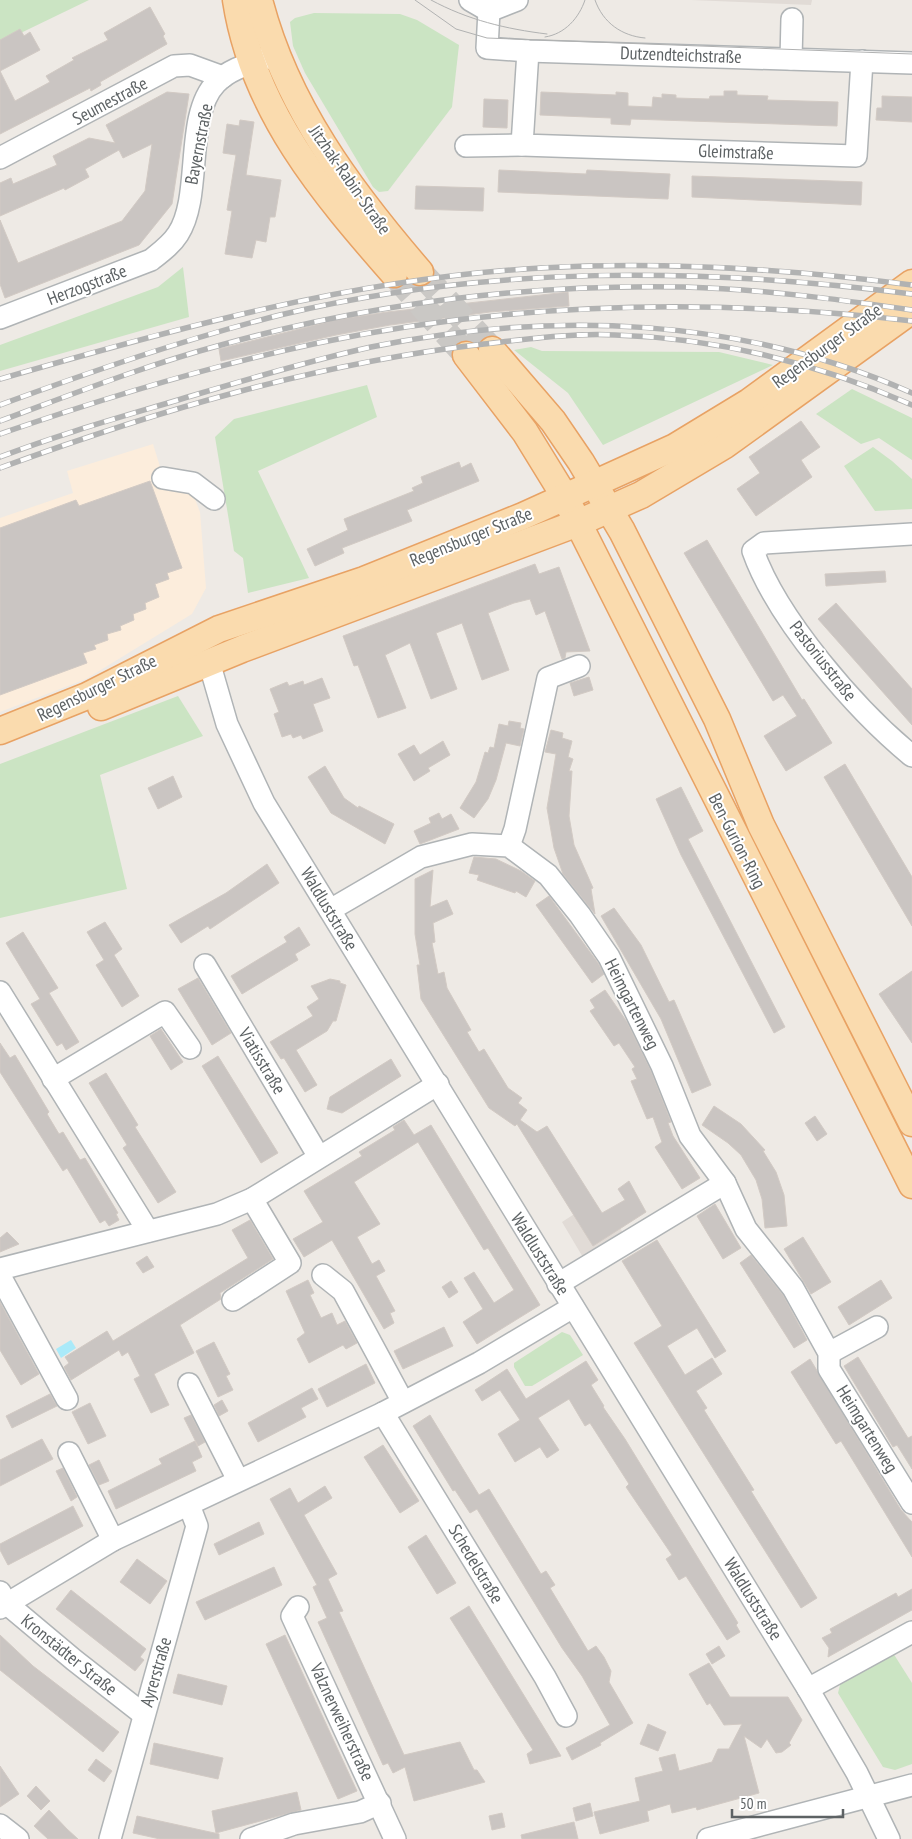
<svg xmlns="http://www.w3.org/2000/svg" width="912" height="1839" viewBox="0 0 912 1839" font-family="'PT Sans Narrow',sans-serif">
	<rect width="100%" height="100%" fill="#eeeae5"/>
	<path fill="#fceddc" d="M153,444L166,486L193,494L200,512L206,588L192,614L86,679L0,712V518L73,493L67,471Z"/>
	<g fill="#e1dbd6">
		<path d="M691,0H812L811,5Z"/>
		<path d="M593,1202L605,1222L613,1218L624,1234L584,1259L562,1222Z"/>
	</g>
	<g fill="#cbe4c3">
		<path d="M0,0H89L0,43Z"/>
		<path d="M314,13L400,14L417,20L459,45L452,107L388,191L379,192L373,187L305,73L293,46L290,22L295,18Z"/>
		<path d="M183,267L189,317L0,371V345L158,287Z"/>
		<path d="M531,347L542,351L719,352L773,365L603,445L568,393L514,350Z"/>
		<path d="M367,385L377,417L258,471L309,578L248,593L243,558L234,551L215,437L234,419Z"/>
		<path d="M852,389L912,418V460L879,438L861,444L816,414Z"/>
		<path d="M873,447L892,461L912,479V509L875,511L844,466Z"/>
		<path d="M178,696L203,736L100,775L127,889L0,918V764Z"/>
		<path d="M562,1332L570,1335L583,1355L532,1386H525L514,1367V1363Z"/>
		<path d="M893,1653L912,1683V1764L895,1770L883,1767L838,1693L841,1681Z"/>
	</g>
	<path fill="#aaeaf9" d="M71,1340L76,1348L61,1358L56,1349Z"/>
	<g fill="#cac5c2" stroke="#d2cac4">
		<path d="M150,7L165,34L163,36L167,44L100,82L101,85L91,91L90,88L0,134V40L20,29L24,36L30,32L40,50L0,71L15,101L50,82L46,76L74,60L72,58L108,40L104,33Z"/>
		<path d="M724,91H737V95L768,96L767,100L838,102L837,126L631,119L630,125L611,124V118L540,115L541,92L616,95V92L628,93V106L652,107L653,97L662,98V94L676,95V98L709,99L710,96H724Z"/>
		<path d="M167,92L189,94L172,204L139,245L5,298L0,284V220L18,263L122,221L145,191L152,144L123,158L119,150L85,169L89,177L65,190L64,188L0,216V183L11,178L13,184L57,165L53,156L89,138L115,143L106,125Z"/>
		<path d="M882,96L912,97V122L876,120L877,108H882Z"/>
		<path d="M484,99L508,100L507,128L483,127Z"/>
		<path d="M240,120L254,122L246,175L281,180L275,217H270L266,242L256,240L252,258L225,254L232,211L227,210L236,155L223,153L227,124L239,126Z"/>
		<path d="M499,170L586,174L587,170L670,174L668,199L498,192Z"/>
		<path d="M692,176L862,182L861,205L692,197Z"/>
		<path d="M416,186L484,188L483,211L415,209Z"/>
		<path d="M568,292L569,306L490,312L390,325L336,335L221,361L219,349L335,320L387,312Z"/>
		<path d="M801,421L820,447L801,460L812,477L756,516L737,489L760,473L749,457Z"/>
		<path d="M459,462L461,468L471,463L479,481L407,510L412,521L342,548L344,553L315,566L307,549L348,530L344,519L414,491L412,488L423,483L421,477Z"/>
		<path d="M150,481L182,568L167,573L169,579L155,584L159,597L145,603L146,609L133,614L134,620L120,626L121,630L107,634L108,640L94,645L96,649L83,653L87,663L0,695V528L76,500L79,506Z"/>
		<path d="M707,540L802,700L804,699L832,743L786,771L764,736L797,716L783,695L773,701L684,553Z"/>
		<path d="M535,564L539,574L559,567L590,651L566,652L565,658L562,659L545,611L536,615L530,599L514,603L488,613L509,670L482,680L462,623L436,633L457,689L431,699L410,643L385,655L406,708L378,718L358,665L354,666L343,636Z"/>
		<path d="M885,571L886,582L826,586L825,574Z"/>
		<path d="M836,603L912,689V725L818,619Z"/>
		<path d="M589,677L593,690L574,696L570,683Z"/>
		<path d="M322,678L330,698L313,704L323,731L303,739L301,735L293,738L291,734L282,737L274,714L279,712L270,689L287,682L289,686L303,681L304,685Z"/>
		<path d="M509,721L521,723L520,728L524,729L520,746L506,743L496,780L488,799L474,818L460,808L476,782L485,752L488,753L490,747L494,748L499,724L508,726Z"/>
		<path d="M551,730L563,733L562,738L572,741L568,757L573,759L569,771H572L569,816L574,845L593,888L591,889L595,914L563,874L554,848L547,808L556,754L545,752Z"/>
		<path d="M443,741L450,755L428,768L430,771L414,781L398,754L414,745L420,755Z"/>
		<path d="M845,764L912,877V926L824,777Z"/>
		<path d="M325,766L344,798L358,808L359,806L394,824L385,844L331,813L308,777Z"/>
		<path d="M173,776L182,797L158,809L148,788Z"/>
		<path d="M681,787L703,831L688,839L785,1027L774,1033L681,855L656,799Z"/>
		<path d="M439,813L442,819L451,814L459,829L420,844L414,831L431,823L429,818Z"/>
		<path d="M474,857L496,859L521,871L535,881L526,897L516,891L515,893L477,880L479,875L469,873Z"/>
		<path d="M267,864L279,883L210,929L208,926L181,943L169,925L226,893Z"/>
		<path d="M433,870L430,907L447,900L453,914L433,923L435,942L432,943L438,974L444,972L447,988L471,1030L467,1032L479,1052L484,1049L508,1088L522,1098L518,1103L527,1110L520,1120L537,1132L547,1126L602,1213L625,1200L618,1189L629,1181L646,1212L593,1246L517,1124L515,1126L489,1108L421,999L417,965H420L415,934V879Z"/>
		<path d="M549,896L598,963L604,974L592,983L536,905Z"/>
		<path d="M614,908L641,945L669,1002L674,1000L711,1085L692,1093L661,1019L601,916Z"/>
		<path d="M105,922L122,949L114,955L139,996L122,1007L96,965L104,960L87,932Z"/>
		<path d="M299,927L310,945L295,954L298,960L242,994L231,976L287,942L284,937Z"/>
		<path d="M23,932L58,988L49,993L79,1042L66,1050L62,1043L57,1046L31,1004L40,999L6,943Z"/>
		<path d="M912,971V1043L879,994Z"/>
		<path d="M198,978L231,1033L212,1045L178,989Z"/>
		<path d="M330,979L340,981V983L346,985L336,1021H333L327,1031L296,1050L317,1085L305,1092L284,1058L281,1059L270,1042L313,1016L307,1007L319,999L311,986Z"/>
		<path d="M605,990L627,1022L651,1071L671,1122L668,1123L673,1136L700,1178L682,1189L655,1147L662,1142L653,1117L647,1119L631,1081L637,1079L632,1069L635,1067L619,1043L614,1046L590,1011L595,1008L590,1000Z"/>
		<path d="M161,1029L183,1062L171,1070L150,1036Z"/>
		<path d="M0,1043L10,1058L15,1055L49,1112L47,1114L59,1134L63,1132L80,1160L85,1158L118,1213L116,1214L119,1220L109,1226L105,1220L100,1223L67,1168L63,1171L0,1072Z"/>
		<path d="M218,1056L278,1153L261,1163L202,1066Z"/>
		<path d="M391,1059L401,1076L342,1113L327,1109L330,1097Z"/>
		<path d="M106,1073L138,1125L135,1127L176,1192L158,1203L123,1148L127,1145L89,1083Z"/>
		<path d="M714,1106L741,1124L765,1150L763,1151L776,1172L784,1195L787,1226L765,1228L762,1199L756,1180L741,1155L728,1143L702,1125Z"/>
		<path d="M815,1116L827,1134L817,1141L805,1123Z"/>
		<path d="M404,1120L414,1135L431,1125L540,1305L477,1344L463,1322L483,1309L464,1278L474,1272L494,1303L514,1290L488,1248L484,1250L418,1142L354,1182L380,1224L357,1237L372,1264L379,1260L385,1271L376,1276L395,1311L390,1313L394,1323L384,1329L332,1240L304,1257L293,1239L323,1222L304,1191L362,1156L359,1152L395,1130L393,1127Z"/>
		<path d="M715,1204L741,1248L723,1259L697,1216Z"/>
		<path d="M250,1220L273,1259L220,1293L221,1299L180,1325L194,1353L154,1374L169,1405L151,1413L134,1379L140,1376L128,1352L122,1356L119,1350L71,1380L64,1367L69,1363L65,1357L107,1331L113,1341L248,1258L232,1230Z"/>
		<path d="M7,1232L19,1244L0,1252V1238Z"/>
		<path d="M803,1237L831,1282L811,1294L784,1249Z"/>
		<path d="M657,1240L726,1351L715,1358L697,1328L667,1346L685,1375L712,1358L722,1374L696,1391L707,1408L704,1410L754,1490L751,1491L817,1598L801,1608L634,1343L662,1326L622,1261Z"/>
		<path d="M751,1255L783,1295L807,1340L794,1348L740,1263Z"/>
		<path d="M147,1256L154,1267L143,1273L136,1263Z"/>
		<path d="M308,1280L314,1293L310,1295L321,1318L332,1313L337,1325L345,1321L357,1343L346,1349L343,1345L309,1363L297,1339L305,1333L286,1291Z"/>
		<path d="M881,1280L892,1298L849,1325L838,1307Z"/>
		<path d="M451,1281L458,1292L449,1298L442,1287Z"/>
		<path d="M0,1302L39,1374L21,1385L0,1350Z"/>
		<path d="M444,1327L453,1346L403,1369L394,1351Z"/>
		<path d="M214,1342L230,1374L226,1376L233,1390L218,1397L196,1351Z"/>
		<path d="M858,1357L908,1438L912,1436V1469L897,1445L893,1447L844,1366Z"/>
		<path d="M810,1359L901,1510L912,1522V1557L841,1441L836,1444L791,1372Z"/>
		<path d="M586,1361L598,1380L591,1385L604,1406L603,1407L625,1439L738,1623L736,1625L740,1632L727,1640L686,1576L679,1580L666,1559L672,1555L626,1487L629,1484L590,1423L585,1426L569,1399L538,1418L559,1450L547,1458L540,1447L515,1462L498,1434L520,1420L500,1390L482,1401L475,1390L507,1369L526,1399Z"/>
		<path d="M366,1364L375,1383L327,1407L318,1389Z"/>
		<path d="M312,1388L318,1399L301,1408L306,1417L258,1442L248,1423Z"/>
		<path d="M50,1394L57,1406L12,1428L6,1416Z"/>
		<path d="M222,1400L228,1411L219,1416L214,1405Z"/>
		<path d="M90,1403L106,1436L88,1444L72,1412Z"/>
		<path d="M191,1415L205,1442L198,1446L184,1418Z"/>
		<path d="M430,1415L479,1495L489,1489L541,1574L546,1571L555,1585L550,1588L588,1651L596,1646L604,1657L611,1671L609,1682L633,1723L600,1743L601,1745L572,1760L566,1748L610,1725L582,1676L562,1648L477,1509L470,1513L455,1490L453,1491L413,1426Z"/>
		<path d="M42,1439L53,1459L0,1486V1460Z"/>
		<path d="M195,1441L202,1457L192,1462L196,1471L116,1509L108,1491L162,1464L159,1459Z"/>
		<path d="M383,1445L419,1501L400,1513L364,1457Z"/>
		<path d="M99,1460L109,1481L99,1485L89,1465Z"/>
		<path d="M63,1468L77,1497L71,1501L56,1471Z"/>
		<path d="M325,1486L332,1498L304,1515L337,1574L328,1579L343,1611L339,1612L404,1755L460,1742L474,1770H477L485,1782L414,1801L405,1767L393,1773L388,1763L383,1765L318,1622L327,1618L313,1587L317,1585L270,1499L290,1488L298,1503Z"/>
		<path d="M73,1506L83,1526L8,1565L0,1550V1544Z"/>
		<path d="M259,1522L264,1534L219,1555L214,1544Z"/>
		<path d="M426,1535L456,1583L437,1594L408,1547Z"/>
		<path d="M137,1559L167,1581L150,1604L120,1582Z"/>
		<path d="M274,1567L282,1585L205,1620L196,1602Z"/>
		<path d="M912,1589V1610L828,1657L829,1648L822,1638L832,1633L830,1629L896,1593L898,1597Z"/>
		<path d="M71,1590L146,1649L140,1657L144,1660L135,1671L56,1609Z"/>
		<path d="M469,1606L541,1723L561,1756L530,1764L527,1754L533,1750L450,1618Z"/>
		<path d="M0,1635L33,1666L119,1732L103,1752L0,1670Z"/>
		<path d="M285,1635L357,1791L338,1799L266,1644Z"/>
		<path d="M719,1646L725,1656L712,1664L706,1654Z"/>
		<path d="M709,1663L730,1697H788L802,1720L789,1743L791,1745L782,1752L776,1753L767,1739L761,1748L744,1736L759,1793L697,1810L696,1807L672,1813L670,1804L647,1811L649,1821L600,1834L594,1812L640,1801L635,1778L663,1771L659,1758L675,1754L679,1771L712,1762L718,1749H729L742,1724L724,1725L710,1703L707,1705L689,1674Z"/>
		<path d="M178,1674L227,1686L222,1705L173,1693Z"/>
		<path d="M648,1724L666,1732L658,1751L640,1744Z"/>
		<path d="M154,1743L223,1758L218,1779L150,1764Z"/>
		<path d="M96,1759L112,1771L104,1782L88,1770Z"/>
		<path d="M0,1766L19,1794L0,1807Z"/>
		<path d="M36,1786L50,1801L41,1810L27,1796Z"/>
		<path d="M297,1792L301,1810L216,1833L212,1811Z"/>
		<path d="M590,1803L593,1816L576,1821L573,1808Z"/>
		<path d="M49,1810L67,1829L78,1839H48L34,1826Z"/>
		<path d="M502,1813L505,1827L492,1830L489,1816Z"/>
		<path d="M137,1816L219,1834V1839H160L133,1833Z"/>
		<path d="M574,1822L578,1839H522L521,1835Z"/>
	</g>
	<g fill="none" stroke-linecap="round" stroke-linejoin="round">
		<g stroke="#cac8c5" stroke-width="26" stroke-dasharray="26 13" stroke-linecap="butt">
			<path d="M420,272L492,350"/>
			<path d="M394,274L466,355"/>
		</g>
		<g stroke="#b0b4b6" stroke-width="24">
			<g id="minor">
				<path d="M470,0L489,11L517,0"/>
				<path d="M489,11L487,48L528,51L912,63"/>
				<path d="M528,51L522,145L856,156L862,61"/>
				<path d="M791,59L792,19"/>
				<path d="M466,146L522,145"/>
				<path d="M0,158L174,66L190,65L223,77"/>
				<path d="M0,318L151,260C161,252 171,245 178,234C203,196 184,116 216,83C229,69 249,64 267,58"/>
				<path d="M163,478L193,483L214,499"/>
				<path d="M912,534L764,543L753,551C777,619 856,710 912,756"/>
				<path d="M209,662L227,724L264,803L808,1689L857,1773L889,1839"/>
				<path d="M509,846L515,829L548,678L579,666"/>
				<path d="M330,910L421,857L472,844L509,846L548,875L580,915L609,957L662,1066L690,1136L725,1183L746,1229L793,1288L829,1353V1369L912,1503"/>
				<path d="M205,965L319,1157"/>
				<path d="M0,992L148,1231"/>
				<path d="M53,1079L165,1012L190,1048"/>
				<path d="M0,1269L217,1214L252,1199L438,1084"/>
				<path d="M323,1275L343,1291L403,1402"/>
				<path d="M0,1276L67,1399"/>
				<path d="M558,1284L725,1183"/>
				<path d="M233,1300L290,1263L252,1199"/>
				<path d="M829,1353L877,1327"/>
				<path d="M189,1384L238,1480"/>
				<path d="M383,1413L545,1677L566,1716"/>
				<path d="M69,1453L113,1540"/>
				<path d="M0,1592L6,1603L74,1660L143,1714"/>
				<path d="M298,1607L292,1616L395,1839"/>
				<path d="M0,1608L113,1540L383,1413L479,1363L573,1307"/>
				<path d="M808,1689L912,1632"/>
				<path d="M0,1825L18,1839"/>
				<path d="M110,1839L197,1526L189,1505"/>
				<path d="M251,1839L294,1824L360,1812L380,1803"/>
				<path d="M708,1839L912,1785"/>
			</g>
		</g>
		<g stroke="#e8a264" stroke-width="29">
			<g id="major">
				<path d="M236,0C253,111 323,193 394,274"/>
				<path d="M259,0C286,105 350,191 420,272"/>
				<path d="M492,350L553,421L581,462L622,531L717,719L761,825L912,1123"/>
				<path d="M466,355L525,432L565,497L912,1185"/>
				<path d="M101,707L242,649L578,523L641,495L725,445L912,310"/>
				<path d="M0,731L87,696L219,629L364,580L523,516L675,447L749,402L912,283"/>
			</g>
		</g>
		<use href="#minor" stroke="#fff" stroke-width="21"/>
		<use href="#major" stroke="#fadbae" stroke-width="26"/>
		<g stroke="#b1b2b2" stroke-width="1">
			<path d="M415,0L456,29L487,38L912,54"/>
			<path d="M431,0C468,20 506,29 547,34"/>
			<path d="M595,0C603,23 622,36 645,38"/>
			<path d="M545,37C565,34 579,18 585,0"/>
		</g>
		<g stroke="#b1b2b2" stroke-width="5.5">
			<g id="rail">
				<path d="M0,379C177,328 357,278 541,268C665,261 789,269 912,285"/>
				<path d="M0,405C92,371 185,339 280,315C489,265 700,267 912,294"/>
				<path d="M0,421C73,394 146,365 221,345C372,303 528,284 684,287C760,289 836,299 912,310"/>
				<path d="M0,434C104,398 210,366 318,343C512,302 715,298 912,321"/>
				<path d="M0,457C65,432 132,414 198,394C255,377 313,360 371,347C552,310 742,317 912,393"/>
				<path d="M0,468C156,411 318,363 484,344C528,339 571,333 615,335C718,338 819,364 912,405"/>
			</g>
		</g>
		<use href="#rail" stroke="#fff" stroke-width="4" stroke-dasharray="11" stroke-linecap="butt"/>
	</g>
	<g text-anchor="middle" stroke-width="4" stroke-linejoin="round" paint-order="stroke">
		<g font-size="18" fill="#5d6264" stroke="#fff">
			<text transform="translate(681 55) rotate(2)" y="6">Dutzendteichstraße</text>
			<text transform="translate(110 101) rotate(-28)" y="6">Seumestraße</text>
			<text transform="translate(199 144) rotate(-79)" y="6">Bayernstraße</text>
			<text transform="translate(736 152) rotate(2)" y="6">Gleimstraße</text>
			<text transform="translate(350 180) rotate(55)" y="6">Jitzhak-Rabin-Straße</text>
			<text transform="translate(87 285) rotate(-21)" y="6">Herzogstraße</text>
			<text transform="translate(827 346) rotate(-36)" y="6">Regensburger Straße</text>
			<text transform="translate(471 537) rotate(-22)" y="6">Regensburger Straße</text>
			<text transform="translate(823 661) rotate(52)" y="6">Pastoriusstraße</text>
			<text transform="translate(97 688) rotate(-26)" y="6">Regensburger Straße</text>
			<text transform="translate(737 841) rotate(63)" y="6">Ben-Gurion-Ring</text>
			<text transform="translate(329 909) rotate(59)" y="6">Waldluststraße</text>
			<text transform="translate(632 1004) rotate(63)" y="6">Heimgartenweg</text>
			<text transform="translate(262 1061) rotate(59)" y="6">Viatisstraße</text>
			<text transform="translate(540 1254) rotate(58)" y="6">Waldluststraße</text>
			<text transform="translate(867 1429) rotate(58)" y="6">Heimgartenweg</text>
			<text transform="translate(476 1564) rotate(59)" y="6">Schedelstraße</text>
			<text transform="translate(753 1599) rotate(58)" y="6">Waldluststraße</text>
			<text transform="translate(69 1655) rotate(39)" y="6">Kronstädter Straße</text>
			<text transform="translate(156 1672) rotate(-74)" y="6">Ayrerstraße</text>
			<text transform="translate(342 1722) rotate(65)" y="6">Valznerweiherstraße</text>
		</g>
	</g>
	<path d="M732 1809v8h111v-8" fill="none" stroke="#5d6264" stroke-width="2.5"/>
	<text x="740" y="1809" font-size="15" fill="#5d6264" stroke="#ffffff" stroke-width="4" paint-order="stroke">50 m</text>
</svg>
